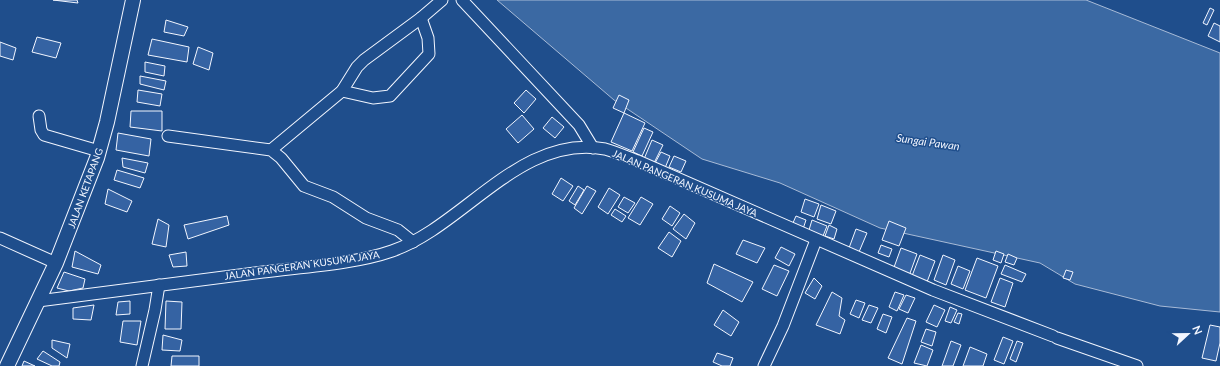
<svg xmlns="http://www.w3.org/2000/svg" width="1220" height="366" viewBox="0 0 1220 366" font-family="Lato,sans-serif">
	<rect width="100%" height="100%" fill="#1f4e8c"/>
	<path fill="#3b69a3" stroke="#a8bbd7" d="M497,0H1086L1220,53V312L1160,306L1075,284L1040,263L880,228L780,183L702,159L614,100Z"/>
	<g fill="#3563a3" stroke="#f2f6ff">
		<path d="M53,0H77L78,3Z"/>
		<path d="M1210,8L1214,10L1207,25L1203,23Z"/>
		<path d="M166,20L188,27L184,36L164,32Z"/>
		<path d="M1214,23L1220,26V42L1208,36Z"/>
		<path d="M37,37L61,43L56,58L32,52Z"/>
		<path d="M152,39L189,47L187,62L148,55Z"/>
		<path d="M0,42L16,48L13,60L0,56Z"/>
		<path d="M198,47L213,53L209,70L193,64Z"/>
		<path d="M145,62L165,66L164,76L145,72Z"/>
		<path d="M140,76L166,81L164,90L140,84Z"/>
		<path d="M138,90L162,94L160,106L137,102Z"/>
		<path d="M526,90L536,99L524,113L514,103Z"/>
		<path d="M619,95L629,100L624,113L613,108Z"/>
		<path d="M131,111H162V131L130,127Z"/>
		<path d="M624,113L645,123L632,151L611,142Z"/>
		<path d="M522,115L534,129L518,143L506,129Z"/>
		<path d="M552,117L564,127L555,138L543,128Z"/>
		<path d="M644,128L653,132L642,156L633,152Z"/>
		<path d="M118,133L151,139L149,156L116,150Z"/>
		<path d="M652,140L663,145L654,163L644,159Z"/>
		<path d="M661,152L670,156L665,168L655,163Z"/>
		<path d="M674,156L686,161L681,172L669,167Z"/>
		<path d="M122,158L148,163L145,173L123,167Z"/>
		<path d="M117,170L144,178L140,188L114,180Z"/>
		<path d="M561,178L573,186L563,201L552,194Z"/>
		<path d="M578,186L584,190L575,205L569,201Z"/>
		<path d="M587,186L596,191L582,214L574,208Z"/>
		<path d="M609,188L620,195L608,214L598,207Z"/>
		<path d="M108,189L132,201L127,212L105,204Z"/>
		<path d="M624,197L635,203L628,213L618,207Z"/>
		<path d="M641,197L653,204L640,225L628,218Z"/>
		<path d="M805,199L819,204L814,217L801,212Z"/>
		<path d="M821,205L836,211L831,224L817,219Z"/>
		<path d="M670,206L680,213L672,226L662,219Z"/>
		<path d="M615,209L626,216L622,222L611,215Z"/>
		<path d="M684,214L695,223L686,239L673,229Z"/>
		<path d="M227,216L229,225L188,239L184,225Z"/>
		<path d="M796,216L806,220L803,229L792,225Z"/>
		<path d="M158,219L169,225L166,247L152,244Z"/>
		<path d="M812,220L827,226L823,236L809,230Z"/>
		<path d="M889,221L906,228L899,246L882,240Z"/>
		<path d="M829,225L837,229L834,239L825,236Z"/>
		<path d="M856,229L867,233L859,252L849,248Z"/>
		<path d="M669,232L681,241L672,257L658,248Z"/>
		<path d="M743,240L765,248L757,263L736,254Z"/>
		<path d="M881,245L892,249L889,257L878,253Z"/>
		<path d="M781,247L795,254L789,266L775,258Z"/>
		<path d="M901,248L917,254L909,276L893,270Z"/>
		<path d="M75,251L101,265L98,274L72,267Z"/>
		<path d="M996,251L1004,254L1001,263L993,260Z"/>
		<path d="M186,252L187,266L173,267L169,255Z"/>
		<path d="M1008,254L1017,258L1014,265L1005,262Z"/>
		<path d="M920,255L935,261L927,282L912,276Z"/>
		<path d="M943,255L955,260L946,285L934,280Z"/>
		<path d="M977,258L998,266L986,298L965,290Z"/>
		<path d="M714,264L753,282L742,302L707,283Z"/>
		<path d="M774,265L789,271L777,296L762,289Z"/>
		<path d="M1005,265L1026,274L1022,282L1001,274Z"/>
		<path d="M958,266L970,271L963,289L951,284Z"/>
		<path d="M1066,270L1073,272L1070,280L1063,278Z"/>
		<path d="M64,272L85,279L83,288L69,291L57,288Z"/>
		<path d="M814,278L822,286L815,299L805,293Z"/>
		<path d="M1000,278L1013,283L1005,307L991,302Z"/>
		<path d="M832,292L842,298L839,316L845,320L840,334L816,325Z"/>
		<path d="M895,292L904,295L897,311L889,307Z"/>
		<path d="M906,295L915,298L908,313L899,309Z"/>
		<path d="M856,300L865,303L859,318L850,314Z"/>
		<path d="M130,301V314L116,315L118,302Z"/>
		<path d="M166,301L182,302L181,329H165Z"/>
		<path d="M94,305L91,320L73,319V308Z"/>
		<path d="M869,305L878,308L871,323L862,320Z"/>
		<path d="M934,305L945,310L937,327L926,322Z"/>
		<path d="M950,307L957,310L951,323L945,321Z"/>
		<path d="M723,310L739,322L731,336L714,325Z"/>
		<path d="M958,313L962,314L959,324L954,322Z"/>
		<path d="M883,314L892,317L886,333L877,329Z"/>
		<path d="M907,318L916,321L902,364L888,358Z"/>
		<path d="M123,321H141L137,345L120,342Z"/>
		<path d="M1210,325L1220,327V343L1216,361L1202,358Z"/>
		<path d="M926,329L936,332L932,346L921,342Z"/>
		<path d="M163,335L182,340L180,351L162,350Z"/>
		<path d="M1003,337L1013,341L1004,364L994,360Z"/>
		<path d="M52,340L70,344L67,358L52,348Z"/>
		<path d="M951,341L961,345L953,366H942Z"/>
		<path d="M1017,341L1023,343L1016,362L1010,359Z"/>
		<path d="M921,345L933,350L927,366L914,363Z"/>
		<path d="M970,347L987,354L983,366H963Z"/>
		<path d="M43,351L60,362L59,366H52L37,359Z"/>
		<path d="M717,353L733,358L730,366H722L713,362Z"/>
		<path d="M172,356H199V366H171Z"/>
		<path d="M24,361L35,366H22Z"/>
	</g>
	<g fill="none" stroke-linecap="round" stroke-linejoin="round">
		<g stroke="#f2f6ff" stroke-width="13">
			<g id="minor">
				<path d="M462,0L579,125L593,148"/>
				<path d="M342,91L373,98L390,96L429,54L428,38L421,18"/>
				<path d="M39,116L41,130L44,135L99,151"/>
				<path d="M168,136L271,150L281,158L304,186L333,197L366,218L398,230L413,242"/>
				<path d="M271,150L342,91L357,67L364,60L421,18L442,0"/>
				<path d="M0,238L56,263"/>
				<path d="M38,301C113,291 188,281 263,272C302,267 355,264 392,251C464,226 521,133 605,149C616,152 627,157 638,161L933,290L1053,336"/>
				<path d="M1057,338L1137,366"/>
				<path d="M142,366L155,310L159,285"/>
				<path d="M764,366L783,326L816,240"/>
			</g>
		</g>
		<g stroke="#f2f6ff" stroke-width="16">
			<path id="major" d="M7,366L56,263L97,158L107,122L133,0"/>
		</g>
		<use href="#minor" stroke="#1f4e8c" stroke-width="11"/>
		<use href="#major" stroke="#1f4e8c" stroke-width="14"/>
	</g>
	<g text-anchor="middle" stroke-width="3" stroke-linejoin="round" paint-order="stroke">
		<g font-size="10" fill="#f2f6ff" stroke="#1f4e8c">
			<text transform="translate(685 183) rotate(23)" y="4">JALAN PANGERAN KUSUMA JAYA</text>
			<text transform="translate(85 188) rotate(-70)" y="4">JALAN KETAPANG</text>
			<text transform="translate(302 265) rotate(-8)" y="4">JALAN PANGERAN KUSUMA JAYA</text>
		</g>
		<g font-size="11" font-style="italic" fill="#f2f6ff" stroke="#1f4e8c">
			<text transform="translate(928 142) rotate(8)" y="4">Sungai Pawan</text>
		</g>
	</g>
	<g transform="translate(1188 334) rotate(68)" stroke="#1f4e8c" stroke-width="3" paint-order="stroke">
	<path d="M0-3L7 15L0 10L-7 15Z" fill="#f2f6ff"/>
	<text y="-6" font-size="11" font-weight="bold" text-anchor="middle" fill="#f2f6ff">N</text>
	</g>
</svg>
